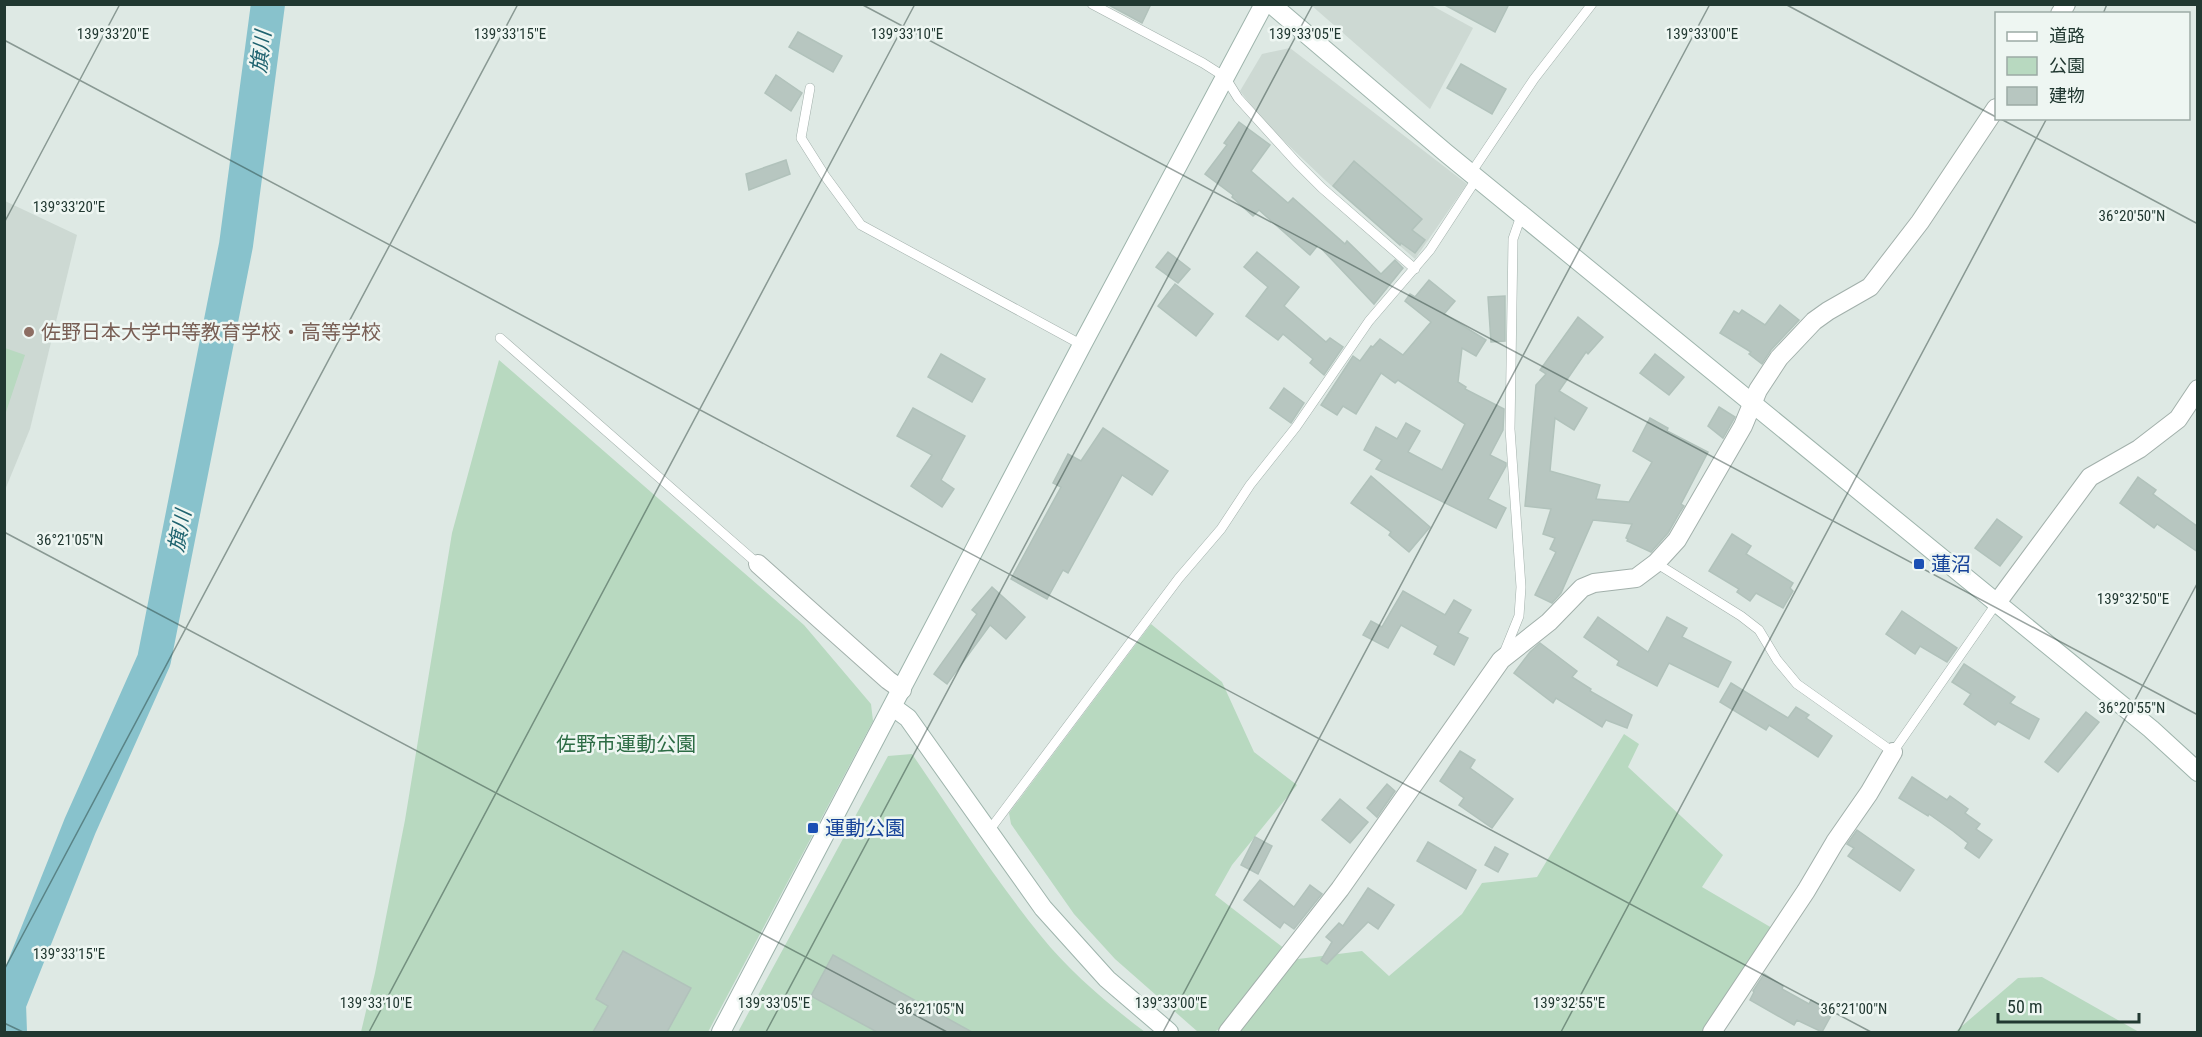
<svg xmlns="http://www.w3.org/2000/svg" width="2202" height="1037" viewBox="0 0 2202 1037" font-family="'Roboto Condensed','Noto Sans JP',sans-serif">
	<rect width="100%" height="100%" fill="#dee9e4"/>
	<g fill="#cdd9d3">
		<path d="M1311,5H1431L1473,28L1430,109Z"/>
		<path d="M1290,48L1467,184L1415,259L1325,180L1265,123L1240,91L1262,54Z"/>
		<path d="M5,201L77,235L30,429L5,490Z"/>
	</g>
	<g fill="#b8d9c0">
		<path d="M5,348L25,355L5,415L4,348Z"/>
		<path d="M499,360L804,625L871,704L873,721L708,1032H361L375,973L405,820L452,533Z"/>
		<path d="M1151,624L1222,682L1254,752L1297,785L1232,865L1215,895L1298,959L1362,951L1389,976L1462,914L1482,883L1537,877L1624,734L1639,744L1628,767L1723,855L1702,887L1772,928L1704,1032H1227L1221,1028L1214,1032H1198L1115,959L1074,914L1011,824L1009,813Z"/>
		<path d="M912,754C954,815 994,878 1041,936C1070,972 1109,1005 1145,1032H738L888,756Z"/>
		<path d="M2042,977L2139,1032H1955L2018,978Z"/>
	</g>
	<g fill="none" stroke-linecap="round" stroke-linejoin="round">
		<path stroke="#88c2cc" stroke-width="34" d="M10,1032L9,1004L80,826L154,660L236,245L268,4"/>
	</g>
	<g fill="#b7c6c0" stroke="#b1c2bb" stroke-width="1.5">
		<path d="M1107,4H1151L1142,23Z"/>
		<path d="M1443,4H1509L1495,32Z"/>
		<path d="M798,32L842,56L833,72L789,47Z"/>
		<path d="M1461,64L1506,89L1492,114L1447,88Z"/>
		<path d="M776,75L802,93L791,111L765,93Z"/>
		<path d="M1239,122L1270,145L1251,171L1288,203L1293,198L1345,244L1347,241L1381,274L1395,260L1403,268L1374,304L1318,245L1310,255L1259,210L1253,216L1232,197L1233,195L1205,174L1227,145L1224,143Z"/>
		<path d="M786,160L790,174L749,190L746,174Z"/>
		<path d="M1354,161L1422,219L1412,230L1425,240L1415,253L1401,243L1400,245L1333,186Z"/>
		<path d="M1168,252L1190,269L1178,283L1156,267Z"/>
		<path d="M1257,252L1299,287L1284,306L1326,342L1330,338L1343,347L1324,375L1310,363L1313,359L1283,334L1278,340L1246,316L1268,287L1244,267Z"/>
		<path d="M1429,280L1455,301L1444,314L1486,340L1476,356L1462,348L1458,382L1466,387L1465,389L1504,409L1503,430L1490,455L1506,463V466L1488,499L1506,508L1496,528L1376,469L1382,460L1364,450L1376,427L1397,439L1406,423L1420,431L1408,452L1442,470L1465,424L1398,380L1395,383L1381,373L1356,414L1343,406L1337,415L1321,405L1353,356L1360,361L1371,346L1373,347L1380,339L1403,355L1431,322L1405,301L1410,294L1415,297Z"/>
		<path d="M1175,284L1213,314L1196,336L1158,306Z"/>
		<path d="M1505,296V341L1491,342L1488,297Z"/>
		<path d="M1780,305L1799,320L1771,350L1762,364L1749,354L1751,352L1720,333L1734,311L1739,314L1742,310L1765,325Z"/>
		<path d="M1578,317L1603,337L1588,354L1586,352L1559,391L1587,408L1574,430L1555,418L1550,471L1600,485L1596,499L1629,502L1652,462L1633,451L1650,418L1668,428L1667,431L1708,452L1681,504L1684,506L1680,512L1668,533L1651,552L1627,541L1628,539L1626,538L1632,524L1593,520L1561,593L1552,603L1535,595L1556,552L1550,549L1555,538L1543,534L1551,509L1525,506L1536,385L1546,374L1540,370Z"/>
		<path d="M941,354L985,379L972,402L928,377Z"/>
		<path d="M1655,354L1684,377L1669,395L1640,373Z"/>
		<path d="M1284,388L1304,403L1291,423L1270,408Z"/>
		<path d="M1719,407L1735,417L1723,438L1708,426Z"/>
		<path d="M913,408L965,436L941,480L954,489L942,507L911,486L932,455L897,436Z"/>
		<path d="M1103,428L1168,471L1152,495L1122,475L1068,573L1063,570L1047,599L1011,579L1061,487L1053,483L1068,454L1081,461Z"/>
		<path d="M1371,476L1430,527L1409,552L1389,535L1391,532L1351,503Z"/>
		<path d="M2138,477L2156,490L2153,494L2198,527V552L2157,524L2154,528L2120,503Z"/>
		<path d="M1997,519L2022,537L2000,566L1975,548Z"/>
		<path d="M1732,534L1751,546L1746,554L1793,583L1790,588L1793,591L1783,608L1756,593L1750,601L1737,592L1739,589L1709,571Z"/>
		<path d="M992,587L1025,617L1006,639L990,625L947,684L934,674L977,614L972,610Z"/>
		<path d="M1403,591L1445,615L1454,600L1471,610L1458,633L1468,638L1454,665L1434,654L1438,646L1401,625L1388,648L1363,635L1371,621L1382,627Z"/>
		<path d="M1902,611L1957,648L1947,662L1920,646L1915,654L1886,634Z"/>
		<path d="M1598,617L1648,652L1667,617L1687,628L1682,637L1731,662L1718,687L1669,663L1657,686L1617,665L1619,661L1584,637Z"/>
		<path d="M1540,643L1577,671L1572,677L1591,689L1590,691L1632,715L1627,728L1606,720L1602,727L1556,698L1553,703L1514,673L1530,652Z"/>
		<path d="M1964,664L2015,697L2010,703L2039,719L2029,739L1998,721L1995,725L1964,704L1971,694L1952,682Z"/>
		<path d="M1731,683L1788,718L1796,707L1809,715L1806,718L1832,736L1818,757L1769,725L1766,730L1720,702Z"/>
		<path d="M2086,712L2099,722L2058,772L2045,762Z"/>
		<path d="M1460,751L1475,760L1470,768L1513,799L1492,828L1459,805L1464,798L1440,781Z"/>
		<path d="M1912,777L1947,800L1950,796L1968,809L1965,813L1980,824L1976,829L1992,840L1979,858L1965,848L1968,843L1953,831L1929,814L1928,816L1899,798Z"/>
		<path d="M1387,784L1395,791L1377,817L1367,808Z"/>
		<path d="M1340,799L1368,822L1350,843L1322,820Z"/>
		<path d="M1857,830L1914,870L1900,891L1848,856L1854,848L1847,844Z"/>
		<path d="M1255,837L1272,846L1258,874L1241,865Z"/>
		<path d="M1428,842L1476,870L1466,889L1417,861Z"/>
		<path d="M1495,847L1508,854L1498,872L1485,865Z"/>
		<path d="M1260,880L1294,907L1310,885L1322,894L1294,929L1284,922L1280,928L1244,900Z"/>
		<path d="M1368,888L1394,905L1378,929L1368,922L1327,964L1321,960L1332,942L1326,937L1339,923L1343,926Z"/>
		<path d="M623,951L691,988L667,1032H593L608,1006L596,999Z"/>
		<path d="M833,955L972,1032H877L811,996Z"/>
		<path d="M1764,974L1783,986L1782,989L1809,1004L1811,1000L1833,1012L1822,1032L1797,1020L1794,1025L1750,1000L1754,992L1753,991Z"/>
	</g>
	<g fill="none" stroke-linecap="round" stroke-linejoin="round">
		<g stroke="#a2b0ab" stroke-width="10">
			<g id="lane">
				<path d="M1092,4L1203,63L1225,77L1238,98L1297,163L1322,188L1415,269"/>
				<path d="M810,88L801,138L825,176L861,225L1082,345"/>
				<path d="M1471,173L1534,79L1592,4"/>
				<path d="M500,338L758,564"/>
				<path d="M1656,563L1741,616L1759,630L1777,660L1797,684L1893,752L1996,604"/>
				<path d="M1504,653L1519,616L1521,587L1510,429L1513,239L1522,213"/>
				<path d="M988,832L1179,578L1221,529L1250,485L1296,427L1369,321L1430,250L1477,178"/>
			</g>
		</g>
		<g stroke="#a2b0ab" stroke-width="20">
			<g id="street">
				<path d="M2060,14L2066,4"/>
				<path d="M758,564L888,680L902,690"/>
				<path d="M1996,604L2090,477L2139,449L2178,419L2198,389"/>
				<path d="M1228,1032L1340,889L1501,660L1549,622L1582,588L1594,583L1636,578L1656,563L1677,540L1743,426L1758,390L1779,358L1814,321L1828,311L1870,287L1920,222L1996,108"/>
				<path d="M1712,1032L1806,891L1835,842L1869,793L1893,752"/>
			</g>
		</g>
		<g stroke="#9eb4ac" stroke-width="20">
			<g id="secondary">
				<path d="M1271,4L1446,153L2151,729L2198,772"/>
				<path d="M893,707L908,718L1043,908L1107,979L1169,1032"/>
				<path d="M721,1032L1082,345L1264,4"/>
			</g>
		</g>
		<use href="#lane" stroke="#fff" stroke-width="9"/>
		<use href="#street" stroke="#fff" stroke-width="18"/>
		<use href="#secondary" stroke="#fff" stroke-width="18"/>
	</g>
	<path fill="none" stroke="#213831" stroke-width="1.5" stroke-opacity="0.45" d="M861,4L2198,715M1785,4L1996,117M2103,14L2107,4M4,40L1871,1032M1999,118L2198,224M4,223L120,4M4,532L947,1032M4,970L518,4M4,1023L23,1032M369,1032L915,4M766,1032L1313,4M1163,1032L1710,4M1561,1032L2047,118M1958,1032L2198,582"/>
	<circle fill="#8d6e63" stroke="#eef6f2" stroke-width="2" cx="29" cy="332" r="6"/>
	<g fill="#1a4fb4" stroke="#eef6f2" stroke-width="2">
		<rect x="1913" y="558" width="12" height="12" rx="3"/>
		<rect x="807" y="822" width="12" height="12" rx="3"/>
	</g>
	<g text-anchor="middle" stroke-width="5" stroke-linejoin="round" paint-order="stroke">
		<g font-size="20" fill="#785e54" stroke="#eef6f2" text-anchor="start">
			<text x="41" y="339">佐野日本大学中等教育学校・高等学校</text>
		</g>
		<g font-size="20" fill="#164399" stroke="#eef6f2" text-anchor="start">
			<text x="1931" y="571">蓮沼</text>
			<text x="825" y="835">運動公園</text>
		</g>
		<g font-size="20" fill="#2d6c45" stroke="#eef6f2">
			<text x="626" y="751">佐野市運動公園</text>
		</g>
		<g font-size="21" font-style="italic" fill="#1f636f" stroke="#eef6f2">
			<text transform="translate(261 52) rotate(-83)" y="7">旗川</text>
			<text transform="translate(180 531) rotate(-79)" y="7">旗川</text>
		</g>
	</g>
	<g font-size="15" text-anchor="middle" fill="#213831" stroke="#eef6f2" stroke-width="5" stroke-linejoin="round" paint-order="stroke">
		<text x="113" y="39">139°33'20"E</text>
		<text x="510" y="39">139°33'15"E</text>
		<text x="907" y="39">139°33'10"E</text>
		<text x="1305" y="39">139°33'05"E</text>
		<text x="1702" y="39">139°33'00"E</text>
		<text x="69" y="212">139°33'20"E</text>
		<text x="2132" y="221">36°20'50"N</text>
		<text x="70" y="545">36°21'05"N</text>
		<text x="2133" y="604">139°32'50"E</text>
		<text x="2132" y="713">36°20'55"N</text>
		<text x="69" y="959">139°33'15"E</text>
		<text x="376" y="1008">139°33'10"E</text>
		<text x="774" y="1008">139°33'05"E</text>
		<text x="1171" y="1008">139°33'00"E</text>
		<text x="1569" y="1008">139°32'55"E</text>
		<text x="931" y="1014">36°21'05"N</text>
		<text x="1854" y="1014">36°21'00"N</text>
	</g>
	<rect width="2202" height="1037" fill="none" stroke="#213831" stroke-width="12"/>
	<rect x="1995" y="12" width="195" height="108" fill="#eef6f2" stroke="#9caaa5" stroke-width="1.5"/>
	<rect x="2007" y="32" width="30" height="9" fill="#ffffff" stroke="#9caaa5" stroke-width="1.5"/>
	<text x="2049" y="42" font-size="18" fill="#213831">道路</text>
	<rect x="2007" y="57" width="30" height="18" fill="#b8d9c0" stroke="#9caaa5" stroke-width="1.5"/>
	<text x="2049" y="72" font-size="18" fill="#213831">公園</text>
	<rect x="2007" y="87" width="30" height="18" fill="#b7c6c0" stroke="#9caaa5" stroke-width="1.5"/>
	<text x="2049" y="102" font-size="18" fill="#213831">建物</text>
	<path d="M1998 1013v9h141v-9" fill="none" stroke="#213831" stroke-width="3"/>
	<text x="2007" y="1013" font-size="18" fill="#213831" stroke="#eef6f2" stroke-width="4.5" paint-order="stroke">50 m</text>
</svg>
